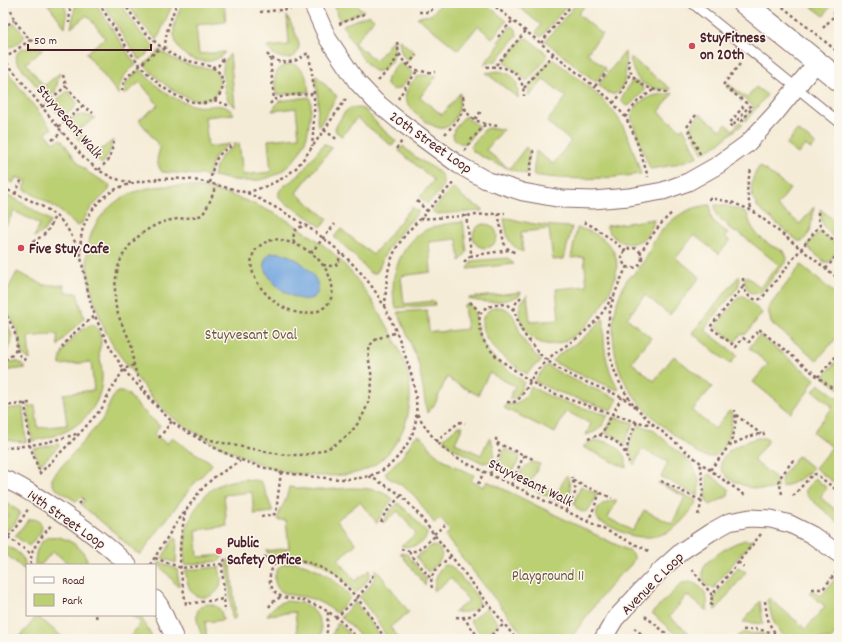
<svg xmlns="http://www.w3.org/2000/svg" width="842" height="642" viewBox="0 0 842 642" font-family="Dekko,sans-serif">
	<rect width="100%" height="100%" fill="#fbf7ec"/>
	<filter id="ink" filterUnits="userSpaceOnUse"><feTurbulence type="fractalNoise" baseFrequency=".025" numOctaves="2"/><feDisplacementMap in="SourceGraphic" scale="8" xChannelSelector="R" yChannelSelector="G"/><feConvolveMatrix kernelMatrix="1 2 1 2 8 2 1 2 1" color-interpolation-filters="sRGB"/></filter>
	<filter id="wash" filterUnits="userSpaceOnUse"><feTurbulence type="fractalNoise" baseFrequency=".012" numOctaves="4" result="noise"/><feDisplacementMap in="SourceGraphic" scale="16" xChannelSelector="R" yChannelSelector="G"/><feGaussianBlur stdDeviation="0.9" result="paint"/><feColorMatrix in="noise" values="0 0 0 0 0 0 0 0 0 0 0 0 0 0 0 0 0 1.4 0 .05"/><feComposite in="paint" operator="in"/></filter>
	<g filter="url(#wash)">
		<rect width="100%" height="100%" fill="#f5ecd7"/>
		<g fill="#bbcf73" stroke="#82774f">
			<path d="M47,3H64C67,11 67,18 65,27Z"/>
			<path d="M78,3H96L108,23L136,65C124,74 120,79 119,95L86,53L105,38L87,15L71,28L75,7Z"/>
			<path d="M103,3H120L140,32L155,47L140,60L128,44Z"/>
			<path d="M127,3H173L157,40L141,23Z"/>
			<path d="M183,3H224L226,22L196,25L199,54L225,52C224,53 223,55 221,56C212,65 191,61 183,53C179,50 176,44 175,39C171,28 178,13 183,3Z"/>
			<path d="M334,3H354L364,11L340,21Z"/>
			<path d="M441,3H484L507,21L492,38L478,26L458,50L417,17L431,15Z"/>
			<path d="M514,3H569L541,37L536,33L541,25Z"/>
			<path d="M577,3H587L578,14L602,34L587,53L606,69L596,82L545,41Z"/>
			<path d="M807,3H832L824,16Z"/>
			<path d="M369,15L374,19L354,43L376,61L394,38C395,49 395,59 386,67C383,70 379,72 375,71C367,69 347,34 343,25Z"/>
			<path d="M287,16C291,23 298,37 299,45C299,57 288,61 279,57C274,56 270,51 266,47L289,45Z"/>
			<path d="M15,23L25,37C18,43 12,51 3,44V33Z"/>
			<path d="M511,26L516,29L517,36L497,60L494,62L484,64L500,44L498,42Z"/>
			<path d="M527,38L546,53L547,58L527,81L504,62L522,39Z"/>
			<path d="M399,39L415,53L408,61C400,55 400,48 399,39Z"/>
			<path d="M37,47L44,49L26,63L44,86L60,73L55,92L50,96H47L41,92L17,62C15,56 17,53 21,49Z"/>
			<path d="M160,50C169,58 182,63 194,66C200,67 207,67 213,70C225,77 219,93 210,100C183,104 161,82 144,65Z"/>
			<path d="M625,52C626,65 627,76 622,87C620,91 616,95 612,94C607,93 602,88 598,85Z"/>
			<path d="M230,54L235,107C234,105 232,104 230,103C224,96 221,71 224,62C226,59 228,57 230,54Z"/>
			<path d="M630,57L671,89C646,92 633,80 630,57Z"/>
			<path d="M550,60H554C579,80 609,99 624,128C631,142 636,158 641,174C605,179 569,181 533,175L536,151L553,164L571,141L547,122L566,97L544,79L529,97L528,87L530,84Z"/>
			<path d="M399,62L413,73C408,79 399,96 389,87C386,85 386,82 387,78Z"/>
			<path d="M292,64C306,68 307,79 309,92L276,95C274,80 272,66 292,64Z"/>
			<path d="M3,66L52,129L46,133L54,143L61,139L79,164L89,173L110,185L109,190L91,208L81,224L77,226C71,222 66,216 60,211C49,202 36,196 24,189L27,181L16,177L13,183L3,178Z"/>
			<path d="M140,69C155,86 174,102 197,106C211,108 224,100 234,114L205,117L208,147L230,144C214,155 213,157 209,176L162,172C154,160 158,158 160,147L139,120L158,105L140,82L124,95L126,83Z"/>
			<path d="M498,71C516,74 518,82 518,98L486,73Z"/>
			<path d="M421,75L437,76L420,97L442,115L460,93C460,98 460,103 459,108C457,117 450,130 439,128C432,126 425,121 420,117C415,112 408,107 406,100C403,90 413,79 421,75Z"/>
			<path d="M316,76L318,77L332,92L337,96L320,125L318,126C316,121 318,113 318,107C318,97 317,88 315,78Z"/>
			<path d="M632,81C638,81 643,85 644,91L630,105L626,106L622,102L621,100L622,97Z"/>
			<path d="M728,84L747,98L756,87L767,95L746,121L744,119L754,107L726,85Z"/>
			<path d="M68,91L78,104C71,111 64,120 55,110L54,102Z"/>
			<path d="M673,93L659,112L681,130L683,127L698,156C682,163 667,167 650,169L632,121C629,110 641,100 650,97C658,94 666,94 673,93Z"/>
			<path d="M309,97C313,102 310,117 309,124C307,151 286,176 259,180C244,183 228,179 213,176C216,163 221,152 234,147V144L239,143L243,175L271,172L268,140L299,137L296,108L272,111L279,101Z"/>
			<path d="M350,108H359L363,109L367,112L380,127L396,141L392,146L357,118L342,136L336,132L335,128L344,113Z"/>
			<path d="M700,114L721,130L726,124L733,130L739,122L743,124L718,144L702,153L690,127Z"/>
			<path d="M85,115L95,118L79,130L97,153L113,140C111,149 108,157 102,164L89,153L69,127C68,116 75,116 85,115Z"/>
			<path d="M465,116L479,127L467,142C462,146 458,142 454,139C450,130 460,122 465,116Z"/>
			<path d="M487,128H496L503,130L486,150L509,169L526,147L530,153L526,174C508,169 490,162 474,152L471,149V146L485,129Z"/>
			<path d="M797,130L816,144L811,149L805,145L798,154L786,145Z"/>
			<path d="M324,144L328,145L332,148L296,193L328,219L321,227L311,219L282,201C280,198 278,196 279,192C282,185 293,181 298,176C308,166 314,154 324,144Z"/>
			<path d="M403,146C408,151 414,156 420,160C430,167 448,172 442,187C440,193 432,199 427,204L420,197L434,180L399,151Z"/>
			<path d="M760,166L790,189L777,206L800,224L814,207L810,232L803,241H798L759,209C748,194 749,180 760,166Z"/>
			<path d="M189,186C198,188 208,188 217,191C260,203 301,225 334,254C356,275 373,301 388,327C398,346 409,368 410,390C411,409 406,428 395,444C375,473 353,476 320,476C304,476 288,473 273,469C260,465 249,459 237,454C211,443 185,429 164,410C151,398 141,383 130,369C124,360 116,352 111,342C105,332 101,322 98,311C84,274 78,234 112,205C120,198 130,193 141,190C157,185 173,186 189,186Z"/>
			<path d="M452,188L455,189C462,198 472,204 483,209L482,211L436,214L432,211Z"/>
			<path d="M10,196L26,205L51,221L43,232L34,237L40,224L14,211L6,226L3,220V203L5,198Z"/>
			<path d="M710,205L711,217L713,221L728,233L725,237L730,241L719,254L694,235L676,258L700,277L670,315L645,295L627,318L651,338L631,362L654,381L674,356L712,387L692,411L715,429L729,411L732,413C732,427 730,438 722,449C720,451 718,454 715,456C710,458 705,456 700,455C662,425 619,398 614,345C612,329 613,319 617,303C620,295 625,277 633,275C638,268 644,262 648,255C650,251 651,247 653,243C665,222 685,207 710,205Z"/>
			<path d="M715,205C728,205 738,208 748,215C750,229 760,239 772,246C775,248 780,249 783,251C786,254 787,257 787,260L762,291C749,299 746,288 744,278L746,276L760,287L779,265L738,232L736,233L728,227L726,222L720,219L716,214Z"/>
			<path d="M412,207L419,212C407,225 394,238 385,254C382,260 380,266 378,271C375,274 373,274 370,273L350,251L334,237L341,229L373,255Z"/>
			<path d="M820,209L839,224V240C826,234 820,223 820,209Z"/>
			<path d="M504,218C512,218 517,221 525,222C540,226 556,226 572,227L564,259L553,260L549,229L521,232L523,252C506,244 507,234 504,218Z"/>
			<path d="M654,219C650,247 618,253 606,226Z"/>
			<path d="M463,222L467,252L460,261L457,239L429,242L431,272L401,276L404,304L434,301L435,305L396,308C387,281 399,246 424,231C434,225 451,223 463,222Z"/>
			<circle cx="485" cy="236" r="12"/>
			<path d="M577,228C593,230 612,242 616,258C624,290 569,365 534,339C529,335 523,329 521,322C517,310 519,304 527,295L530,322L559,320L556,289L587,286L584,257L571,258Z"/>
			<path d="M820,232L838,246V250L829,262H825L809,249L808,244L817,234Z"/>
			<path d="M508,258L514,264L468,269L472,261Z"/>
			<path d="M801,265L839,297V335L817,360L771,323L768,308Z"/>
			<path d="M17,272L44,285H64L65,292L77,293L84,318L65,337L58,346L57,334L28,337L30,360L21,353L17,331L13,321L3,306V292L6,293Z"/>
			<path d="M739,276L740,280L738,287L705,328L706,331L737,355L730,364L692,333Z"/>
			<path d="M521,292L520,295C504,303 486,304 469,299V298Z"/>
			<path d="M740,296H744L762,313L746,334L740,335L735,342L715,327Z"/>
			<path d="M469,304C478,310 475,326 479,336C487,356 508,370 524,382C520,391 520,399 509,399L515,386L489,373L478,395L451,381V379L447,377L435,404L427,413L419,365L411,344L398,312L427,310L429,330L431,332L438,331V332L467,329L464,305Z"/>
			<path d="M495,307C516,306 515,325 523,339C528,348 534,354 542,361L534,366L527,374C511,363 481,344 482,322C483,314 488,310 495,307Z"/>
			<path d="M3,316C11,329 18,344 3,354Z"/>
			<path d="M603,318L604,319C603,344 605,368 619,389L618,390L582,375L569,370L552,361C559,354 567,349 575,344C586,337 595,328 603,318Z"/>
			<path d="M92,324C99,327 101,336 101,343C101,346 99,349 99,352C99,356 101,360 101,364C102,369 102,374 102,379C101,404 84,424 62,433C52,437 42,439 32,441L27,406H35L38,428L67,425L63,394L94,390L91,362L60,365C59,348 78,330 92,324Z"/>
			<path d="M759,335L815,379L809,388L810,389L791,413L753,382L768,364L749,348Z"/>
			<path d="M839,358V389L825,378V375Z"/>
			<path d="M3,361L19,362L26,368L3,371Z"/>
			<path d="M547,365C569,380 594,388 618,399L612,410L555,391L534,381Z"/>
			<path d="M819,384L839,399V487L815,468L832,447L813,432L833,407L813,391Z"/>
			<path d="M531,386C551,400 584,408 608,415C602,428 599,431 586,435L591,424L566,411L555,433L504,408L506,404C519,405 526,398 531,386Z"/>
			<path d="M117,392H124L128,394L141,409L160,426L154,434L167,444L172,437L185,447L209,461L212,464L210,467L192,486L172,512L141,554H139L135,552L114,532L81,505L85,500L81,497L77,502L55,488L52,484V479L55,474L102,420C107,411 110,400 117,392Z"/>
			<path d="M23,407L26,442L12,441L3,438V411L7,409Z"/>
			<path d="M613,417L634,423L626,439L625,447C620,439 614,435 605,433Z"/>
			<path d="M638,425L652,429L691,463L699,478V487L698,496L661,477L668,462L642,449L634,465C633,461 631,457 630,453C627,443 633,433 638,425Z"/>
			<path d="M460,426H463L455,443L481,455L489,438L491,439C494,449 499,462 483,463L453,448L443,439L457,427Z"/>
			<path d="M418,435C425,438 428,446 433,451C445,462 459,469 474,475L471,481L484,487L487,481L629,551C633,554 636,556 633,561C630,568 621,573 616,579C600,598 584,618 571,639H527L445,536L450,531L441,519L434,523L415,496L403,486L387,477L386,475V472L402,457L414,438Z"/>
			<path d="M757,438H764L769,440L753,460L776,478L778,488C764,491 751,489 738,483C723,477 713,465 729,451C737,445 747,441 757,438Z"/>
			<path d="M597,441C600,441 603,441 606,442C618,445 628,456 626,468L583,447L589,442Z"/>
			<path d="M57,444H59V446L40,465L33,449Z"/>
			<path d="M505,449L520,456C518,461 516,468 512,472C505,478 499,471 498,464Z"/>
			<path d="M798,456L813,468C804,478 794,483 782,487L781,482L782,476Z"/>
			<path d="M532,462L540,464L531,481L557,493L566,476L568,477C570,487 575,502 558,501L525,485C514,476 523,467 532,462Z"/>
			<path d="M709,474L729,489L728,496L710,505L706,501L707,477V475Z"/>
			<path d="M815,478L827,488L820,497L839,513V516L837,519L839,521V523L807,496L805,490Z"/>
			<path d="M246,479L260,481L262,483L273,512L254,514L252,492L224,495L227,526L196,530L198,557L224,555L219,561L185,565C184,556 184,546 185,537C188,519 200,495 217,486C226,481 236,480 246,479Z"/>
			<path d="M658,482L697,501C685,520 673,535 649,537C642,537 634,537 627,534C618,531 608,525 599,521C590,508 606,500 617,500L608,518L633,531L644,510L672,524L685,497L658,483Z"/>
			<path d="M581,486L597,494C595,499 592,506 588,510C582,515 575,509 574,502Z"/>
			<path d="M289,487C299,488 310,490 320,490C344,489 373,483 393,499C387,507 381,513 377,523L360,502L337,520L356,544L338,559L355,581L370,570C371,580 362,586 356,593C341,577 324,560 301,557C289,555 274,562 266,551L289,548L286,520H278C278,512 282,508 285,501C287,496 288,492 289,487Z"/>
			<path d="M3,501L19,511L20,513C17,522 12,529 3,532V521L8,515L3,511Z"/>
			<path d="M398,503L408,512L427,533V535C423,546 412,548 401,546L416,534L398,511L383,523L387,515Z"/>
			<path d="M30,519C36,519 40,521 42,526L41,532L29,546L15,536L28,520Z"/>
			<path d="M48,537C64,534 87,548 88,565H70L53,551L41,565H35C35,553 37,543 48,537Z"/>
			<path d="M174,538L177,539L176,563L162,558Z"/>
			<path d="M745,540L752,541L716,584L715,588C711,588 707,587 705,583C702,578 702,569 705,565C709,559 729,546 736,543C739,542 742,541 745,540Z"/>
			<path d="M3,545C15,549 27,556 25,570L3,552Z"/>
			<path d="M432,546C435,546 438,547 440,550C446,559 434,566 428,572L416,557L429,547Z"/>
			<path d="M400,553L407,554L426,579L425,585Z"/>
			<path d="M230,558L236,618L232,619L227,562Z"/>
			<path d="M159,562L177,569L179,585L177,586L170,577L158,564Z"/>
			<path d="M293,562C317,565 336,580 351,597L336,613C329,607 319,601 309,598C298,595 278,597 275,582C274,579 275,574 277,570C281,564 286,563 293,562Z"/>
			<path d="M444,565L451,566L478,597C483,612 464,613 454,612L469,601L451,578L434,591C434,583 437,570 444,565Z"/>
			<path d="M219,567C220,573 222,580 220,586C216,598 199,601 192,592C187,586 187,577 185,570Z"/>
			<path d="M738,567L746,572L715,611L714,598Z"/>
			<path d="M376,569L409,612L390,627L400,639H388L373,615L359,597C369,588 375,582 376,569Z"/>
			<path d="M838,575L839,629L831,639H787C773,627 772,617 767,600L769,598L806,629L825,606L810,594L812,590L821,596Z"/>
			<path d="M689,582C704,585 709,596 707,611L687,595L669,617L689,633L675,634L652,613L682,583Z"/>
			<path d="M288,601C293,602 299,602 304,604C318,610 324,626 320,639H298L295,612L267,615C273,607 278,602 288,601Z"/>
			<path d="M760,601L763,624L743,622Z"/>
			<path d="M355,602L366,616L381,639H362L352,627L341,617Z"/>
			<path d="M208,604C220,606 221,609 223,620L205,622L207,639H203C199,627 189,607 208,604Z"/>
			<path d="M486,608L499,624L483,637L470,621Z"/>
			<path d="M131,615H140L152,637L146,639H128L141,623Z"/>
			<path d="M37,616L65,639H18Z"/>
			<path d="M338,622L354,639H330Z"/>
			<path d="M743,633L763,634L770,637L769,639H741L737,636Z"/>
		</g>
		<path fill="#72a6df" stroke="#5e6285" d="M271,253C281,251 292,256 300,262C309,268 326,287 314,297C296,310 247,268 271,253Z"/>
	</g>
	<g filter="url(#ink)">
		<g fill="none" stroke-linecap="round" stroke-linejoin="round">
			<g stroke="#866767" stroke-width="11">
				<path id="service" d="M692,3L839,122"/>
			</g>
			<g stroke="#866767" stroke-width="19">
				<g id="minor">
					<path d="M312,3L328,39L357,82L375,101L398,120L459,165L486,180L523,192L562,199L593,200L629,197L663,191L688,182L718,165L747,144L774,115L817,62"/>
					<path d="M3,479C14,482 26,490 36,496C69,516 100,538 128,565"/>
					<path d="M155,599L160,606L175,639"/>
					<path d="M603,639L615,619L639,593L663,568L682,551L711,532L729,522L750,518L771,519L790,524L812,535L839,554"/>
				</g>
			</g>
			<g stroke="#866767" stroke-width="24">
				<path id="tertiary" d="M744,3L839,80"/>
			</g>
			<g stroke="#866767" stroke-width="2.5" stroke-dasharray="3 3" stroke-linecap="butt">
				<path d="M69,3L70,11L69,23"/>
				<path d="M99,3C122,40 151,96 199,103C208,104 218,100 221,92C224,87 223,79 220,74C214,63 190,63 179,58C155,47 138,25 124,3"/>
				<path d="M491,3L611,100C615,106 621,111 625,117C636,135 642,157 648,177"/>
				<path d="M778,3L839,53"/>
				<path d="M11,10L14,20L30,40L38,44"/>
				<path d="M260,12L291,9"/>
				<path d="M419,12H430L437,3"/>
				<path d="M339,24L364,14"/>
				<path d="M3,28L14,20"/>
				<path d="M823,28L833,17L838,3"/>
				<path d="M498,37L513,20"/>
				<path d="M397,42C398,46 398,51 400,55C406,69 421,73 435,72"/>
				<path d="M541,43L573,3"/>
				<path d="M165,49C165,33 171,18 177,3"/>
				<path d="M267,54C273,61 284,64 294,61C298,60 303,56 308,53C316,84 315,115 312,146"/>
				<path d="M3,58L58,127L83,157L98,170L113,178L131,183"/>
				<path d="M270,58L274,100"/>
				<path d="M4,59L30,40"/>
				<path d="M628,59C629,64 629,70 632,74C639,87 655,91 668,92"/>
				<path d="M740,64L723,85L746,103L729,124L732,127L749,106L752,108L742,121L745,123"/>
				<path d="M408,65L416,55"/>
				<path d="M496,65L526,31"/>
				<path d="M212,67L218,66L224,58"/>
				<path d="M486,67C508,65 523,72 524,96"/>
				<path d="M63,75L66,86L83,106L93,113"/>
				<path d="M378,81L392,66L399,54"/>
				<path d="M595,86L607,72"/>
				<path d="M524,88L554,53"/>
				<path d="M122,91L124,82L127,77L161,47"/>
				<path d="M463,96C464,100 463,104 465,108C470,122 487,125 500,126"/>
				<path d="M398,99L404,89L417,71"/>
				<path d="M214,100L230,106"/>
				<path d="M613,103C622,95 627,83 630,72"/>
				<path d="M270,104C278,93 302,95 314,94"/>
				<path d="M42,107L66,86"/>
				<path d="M696,115L687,127L701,156"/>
				<path d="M625,117L638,101L653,90"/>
				<path d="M475,119L482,110"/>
				<path d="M58,127L83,106"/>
				<path d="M324,130L338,140"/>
				<path d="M445,134L458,120L464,108"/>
				<path d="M52,140L62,132"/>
				<path d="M396,149L402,141"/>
				<path d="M465,151L472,139L485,125"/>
				<path d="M99,170L109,159L114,142"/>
				<path d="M751,170C746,186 746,195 752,210"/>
				<path d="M529,177L533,153V151L530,149"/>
				<path d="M159,179C167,179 175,178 184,179C199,180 213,184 228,188C234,189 241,191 247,193C253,195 259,199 265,202C303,221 340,247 367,280C385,303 398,333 407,361C415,383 422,417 410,439C387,480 361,482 317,477C272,473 238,462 199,439C191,434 181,429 174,423C160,411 148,398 136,383C131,378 127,374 123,368C112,352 99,328 93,310C89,299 87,288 85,276C81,262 79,246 82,232C85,217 98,200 111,192C125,183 142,181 159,179Z"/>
				<path d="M210,183C213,166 214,154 232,146"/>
				<path d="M3,188C22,197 51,207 64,224C70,232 75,242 80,251"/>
				<path d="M247,193L269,185L285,177L296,168L305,157L346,99"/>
				<path d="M15,194L22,179"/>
				<path d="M3,199L7,190"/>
				<path d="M708,199H715L731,202L753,211L839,279"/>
				<path d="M417,201L427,211"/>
				<path d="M818,212C818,215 818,219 819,222C821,231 831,239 839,243"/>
				<path d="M498,213L504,243L507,248L517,254"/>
				<path d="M420,219L505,213"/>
				<path d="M584,222C600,229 612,241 626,251"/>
				<path d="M275,239C288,241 300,245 311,253C329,266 345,299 318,311C279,328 217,253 275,239Z"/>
				<path d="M35,242L34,241C47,234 50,229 55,215"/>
				<path d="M294,243C293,231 293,230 305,225"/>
				<circle cx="632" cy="258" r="10"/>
				<path d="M311,253L335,224"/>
				<path d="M640,254C649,239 659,224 673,212"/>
				<path d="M470,256L509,250"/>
				<path d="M464,262L470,256L471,252L466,215"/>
				<path d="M323,265L332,266L336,265L339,261L340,252"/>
				<path d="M627,266C619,283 611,299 609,318C604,350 615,382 635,406C646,419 661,431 674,441C696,460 720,478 745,495"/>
				<path d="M826,269L839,252"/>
				<path d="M743,278C743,289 746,298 758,300L762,298L820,225"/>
				<path d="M743,287L710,327L736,347L743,338L749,342L759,329L839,394"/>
				<path d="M470,302L478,310L480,314"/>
				<path d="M385,307C386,290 386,273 392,258C398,241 411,228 423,216C433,204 444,193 455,181"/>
				<path d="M514,310L516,303L521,297"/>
				<path d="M3,311C13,325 28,352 3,360"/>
				<path d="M62,348C71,334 82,326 95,316"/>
				<path d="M17,349L18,354L26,361"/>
				<path d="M818,377L839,353"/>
				<path d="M507,402C511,402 513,403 516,401C523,397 529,383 533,376C536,372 539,368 543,364C552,354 563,348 574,340C591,328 603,314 612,297"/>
				<path d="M25,403L30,446L40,473"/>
				<path d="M3,406L30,403"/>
				<path d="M158,407C147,394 138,382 134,365C132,358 133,351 131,344C127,333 120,322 117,311C115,305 115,299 115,292C115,285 116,276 118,268C123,247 143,229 163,222C175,218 189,219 202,215C209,206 212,196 216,185"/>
				<path d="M636,407L622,397L574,377L562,371L545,359L538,352L526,337L521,329L515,313L512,308L507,305L500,304L487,307L483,310L480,315L479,322L482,337L486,345L495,355L503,362L530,381L541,388L568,399L636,422L655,425"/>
				<path d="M417,414C430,434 438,446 458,459L651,552"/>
				<path d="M736,415L761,434"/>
				<path d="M194,434C213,442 233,445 253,449C267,451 279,455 293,455C331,456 362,432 370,395C371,390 372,384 372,379C371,369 365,352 372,343C377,337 389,335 397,332"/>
				<path d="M599,435C616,438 623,446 629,462"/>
				<path d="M159,438L172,421"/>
				<path d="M588,439L599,435L602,433L622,397"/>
				<path d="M436,442L458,423L461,422L465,423"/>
				<path d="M497,443L535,460"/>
				<path d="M729,446C740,441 753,433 765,434"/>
				<path d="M3,448C30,446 53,442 79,433"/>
				<path d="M626,453L629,439L637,422"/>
				<path d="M710,470C727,449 738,439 735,410"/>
				<path d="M39,474L80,433L102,408L107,397L124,369L134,365"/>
				<path d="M490,474L500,453L496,439V437"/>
				<path d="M369,476L385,485L401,495L415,510L516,639"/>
				<path d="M573,481L612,498"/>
				<path d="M661,481L702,501"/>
				<path d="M478,484L484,472"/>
				<path d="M511,485L524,455"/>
				<path d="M782,494L779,481V479L794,459"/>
				<path d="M793,496L812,475L816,474L839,492"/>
				<path d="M78,504L83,499"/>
				<path d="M566,511L576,491L572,477"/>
				<path d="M185,512C183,526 180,540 180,554C180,571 183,588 186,604L224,599"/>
				<path d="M698,515C704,498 704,480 700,463"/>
				<path d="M261,517L275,514L276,512L281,472"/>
				<path d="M381,522L384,515L401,495"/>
				<path d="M588,522L600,493"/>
				<path d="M434,534L445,525"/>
				<path d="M8,537L31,554"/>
				<path d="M3,539C15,534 21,520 28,509"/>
				<path d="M401,549L409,551H417L435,536"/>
				<path d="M409,552L431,579"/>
				<path d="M264,556L266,559L275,564"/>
				<path d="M155,558L181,568L222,564L226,558"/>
				<path d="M738,562L744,567"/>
				<path d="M222,564L225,612"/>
				<path d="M31,565C29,548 43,536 52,524"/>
				<path d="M150,565L175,525L200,491L213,478L240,461"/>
				<path d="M692,569L712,595L761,534"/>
				<path d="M432,588C428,572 440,566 451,556"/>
				<path d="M812,589H823L837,571"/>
				<path d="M3,598L8,597"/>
				<path d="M765,601C767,618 768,628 782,639"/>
				<path d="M711,606L712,595"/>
				<path d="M269,607C272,602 275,600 281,597"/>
				<path d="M96,615L97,620"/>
				<path d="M645,616L673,639"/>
				<path d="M456,617C472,619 475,612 487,603"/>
				<path d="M463,617L480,639"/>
				<path d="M336,618C348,606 369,589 373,574"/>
				<path d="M634,628L648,639"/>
				<path d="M743,630L756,629L775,633"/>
				<path d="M673,638L685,637"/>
				<path d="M325,639L327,631L328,612"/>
				<path d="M358,639C347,626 334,614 318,606C312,604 306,601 300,600C292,598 281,599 275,592C267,583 269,572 275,564C286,559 296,559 308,562C344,574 366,608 385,639"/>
				<path d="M487,639L504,624"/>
				<path d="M836,639L839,636"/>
			</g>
			<use href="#service" stroke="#fff" stroke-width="9"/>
			<use href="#minor" stroke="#fff" stroke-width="17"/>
			<use href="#tertiary" stroke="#fff" stroke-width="22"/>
		</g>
	</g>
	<g fill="#d1495b" stroke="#fbf7ec" stroke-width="1.5">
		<circle cx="692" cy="46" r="4"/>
		<circle cx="21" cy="248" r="4"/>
		<circle cx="219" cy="551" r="4"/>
	</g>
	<g text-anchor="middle" stroke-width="3" stroke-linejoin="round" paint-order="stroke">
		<g font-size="15" font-weight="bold" fill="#4a1f2b" stroke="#fbf7ec" text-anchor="start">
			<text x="700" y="42">StuyFitness<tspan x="700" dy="17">on 20th</tspan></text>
			<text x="29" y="253">Five Stuy Cafe</text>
			<text x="227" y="547">Public<tspan x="227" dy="17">Safety Office</tspan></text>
		</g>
		<g font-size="15" fill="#4a1f2b" stroke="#fbf7ec">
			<text transform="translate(70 121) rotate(49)" y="5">Stuyvesant Walk</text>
			<text transform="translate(431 142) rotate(35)" y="5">20th Street Loop</text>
			<text transform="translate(531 482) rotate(26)" y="5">Stuyvesant Walk</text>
			<text transform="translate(67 519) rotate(35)" y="5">14th Street Loop</text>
			<text transform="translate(652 583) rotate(-45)" y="5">Avenue C Loop</text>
		</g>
		<g font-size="15" fill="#6c5441" stroke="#fbf7ec">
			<text x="251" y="339">Stuyvesant Oval</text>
			<text x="548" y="580">Playground 11</text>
		</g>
	</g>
	<rect width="842" height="642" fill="none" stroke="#fbf7ec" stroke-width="16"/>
	<rect x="26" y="564" width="130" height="52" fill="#fbf7ec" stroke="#b4a19f"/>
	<rect x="34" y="577" width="20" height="6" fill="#ffffff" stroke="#b4a19f"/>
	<text x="62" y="584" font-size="12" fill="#4a1f2b">Road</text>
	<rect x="34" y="594" width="20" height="12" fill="#bbcf73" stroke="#b4a19f"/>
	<text x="62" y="604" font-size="12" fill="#4a1f2b">Park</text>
	<path d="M28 44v6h123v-6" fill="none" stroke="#4a1f2b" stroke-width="2"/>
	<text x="34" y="44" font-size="12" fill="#4a1f2b" stroke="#fbf7ec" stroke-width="3" paint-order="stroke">50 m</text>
</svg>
